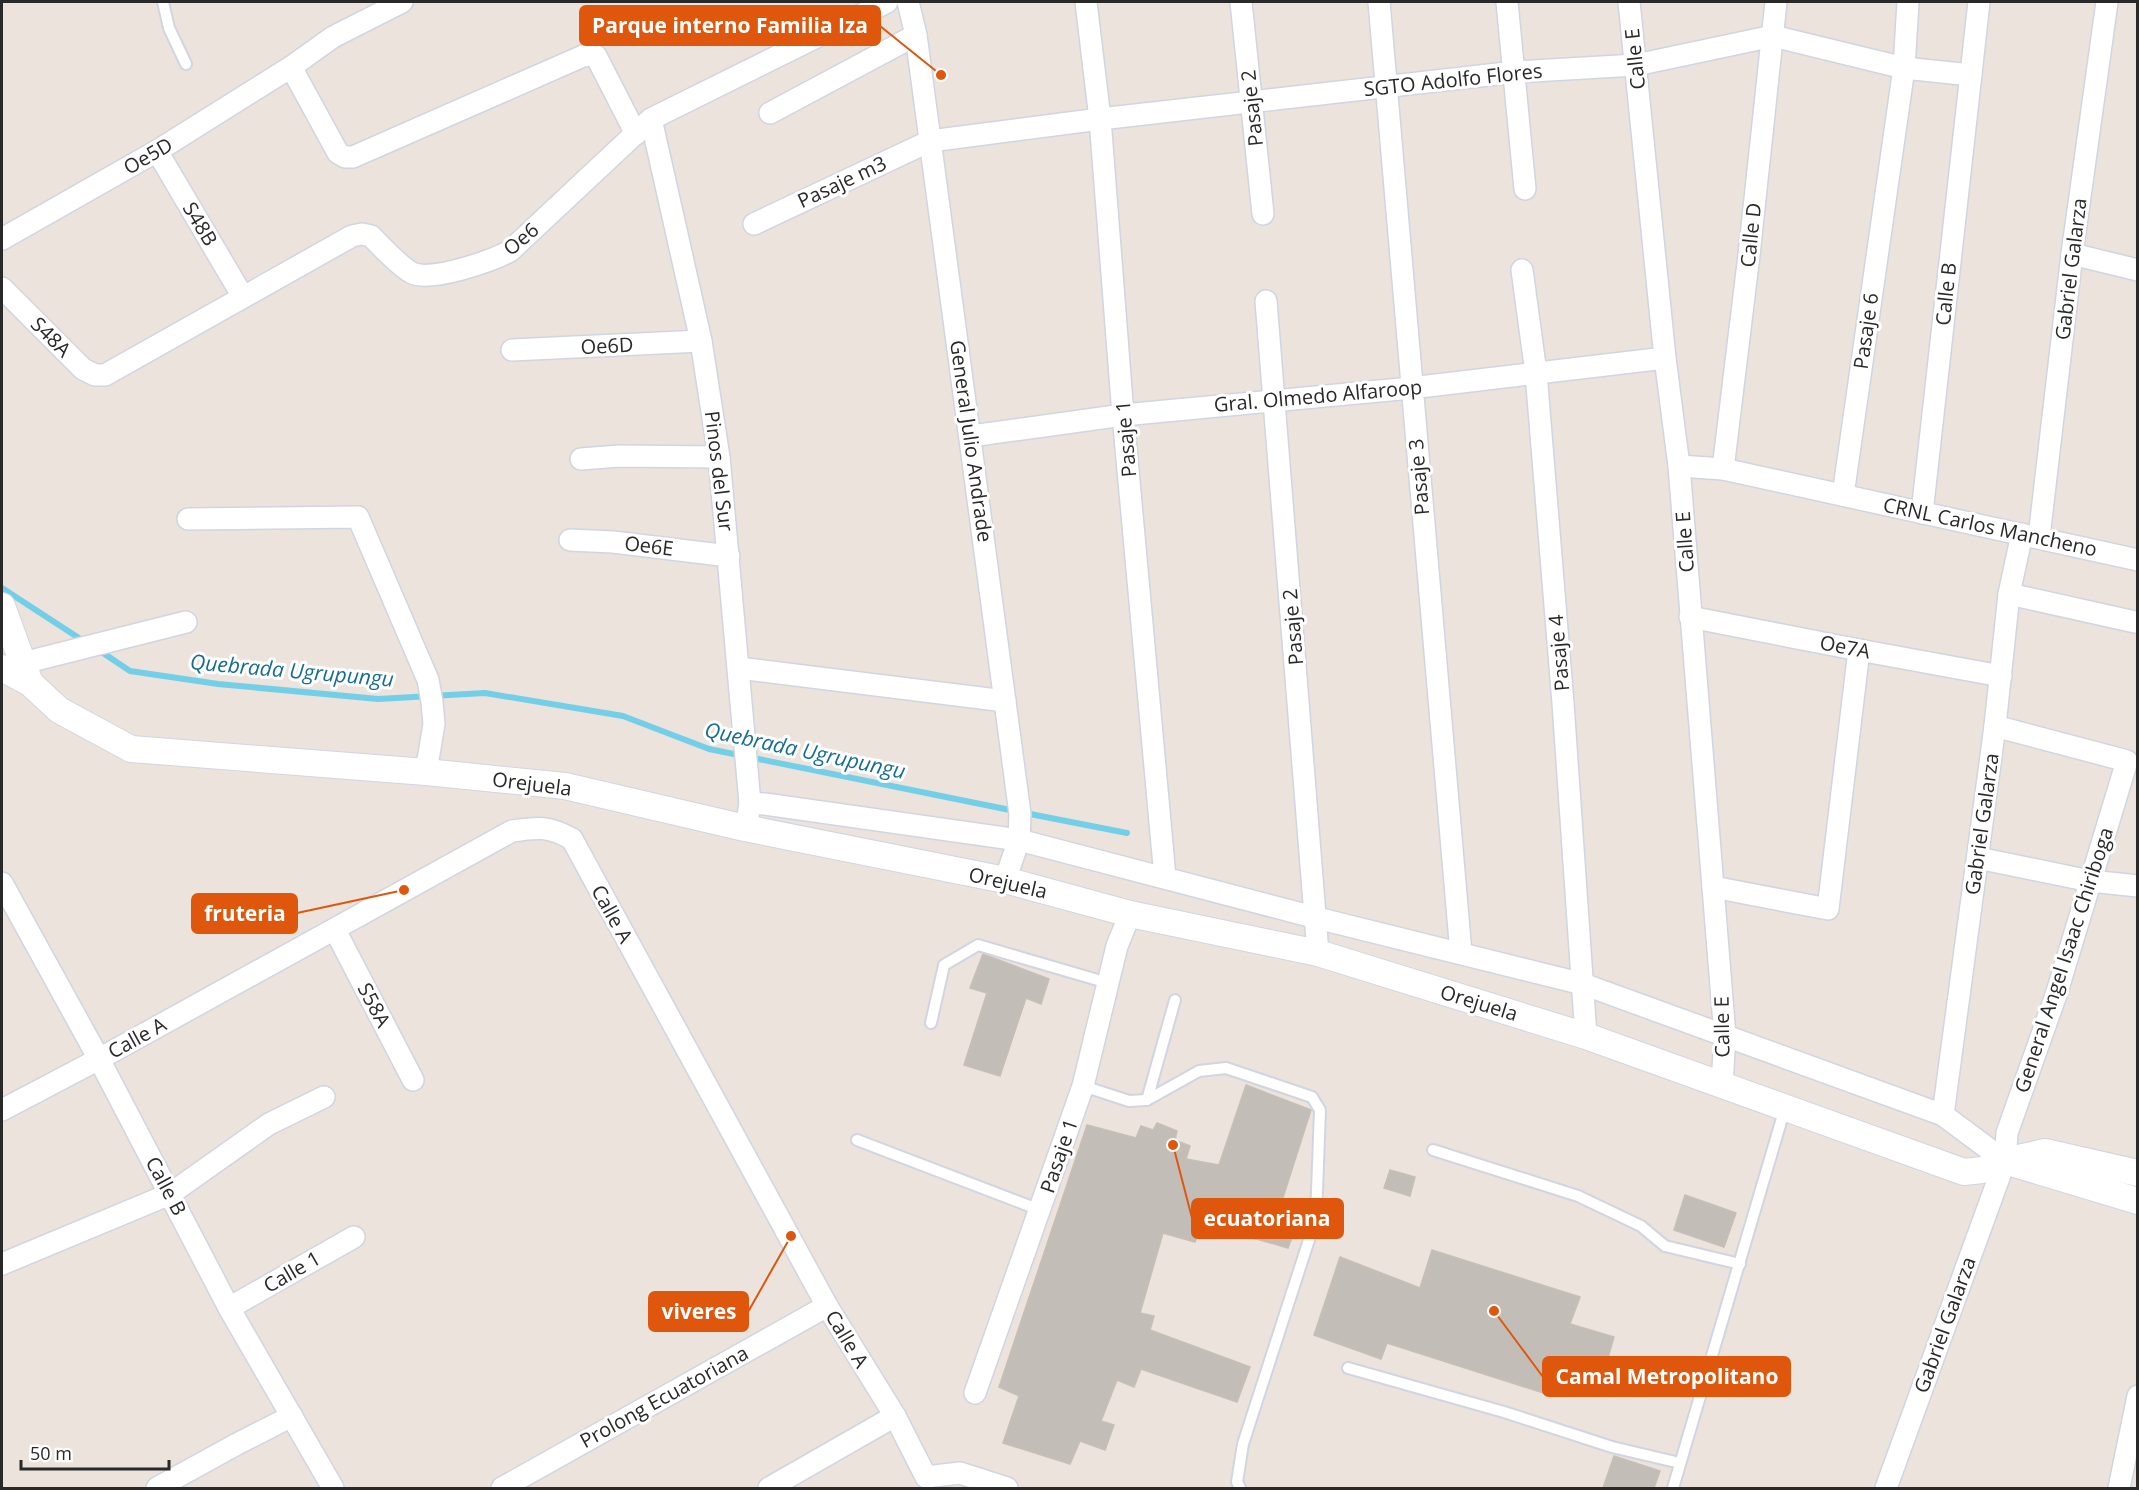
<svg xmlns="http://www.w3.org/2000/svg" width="2139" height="1490" viewBox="0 0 2139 1490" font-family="'Open Sans',sans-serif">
	<rect width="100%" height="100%" fill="#ebe3dc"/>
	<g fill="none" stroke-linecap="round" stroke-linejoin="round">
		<g stroke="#73cfe8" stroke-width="6">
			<path d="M2,588L85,642"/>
			<path d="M97,649L130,671L218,684L378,699L485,693L623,716L709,749L1015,811"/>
			<path d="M1025,813L1127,833"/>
		</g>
	</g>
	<g fill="#c3bdb8" stroke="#c6bfb5" stroke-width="1.5">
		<path d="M983,954L1049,979L1041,1004L1026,998L1000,1076L964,1065L987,993L970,988Z"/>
		<path d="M1246,1085L1311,1110L1280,1207L1301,1213L1288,1248L1202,1223L1195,1242L1163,1233L1140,1313L1154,1316L1150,1330L1250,1367L1237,1402L1141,1369L1134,1387L1117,1380L1101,1421L1114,1425L1105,1450L1080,1441L1070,1464L1003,1443L1019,1396L999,1387L1087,1125L1136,1138L1141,1126L1153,1130L1157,1123L1177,1131L1175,1140L1190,1146L1186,1159L1219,1165Z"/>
		<path d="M1390,1170L1415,1177L1410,1196L1384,1188Z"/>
		<path d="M1685,1195L1736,1213L1724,1247L1674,1230Z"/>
		<path d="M1432,1250L1580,1297L1570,1324L1614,1337L1605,1368L1584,1361L1576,1385L1555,1379L1550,1395L1387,1343L1381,1359L1314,1335L1340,1257L1420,1288Z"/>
		<path d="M1614,1456L1660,1471L1654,1488H1603Z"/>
	</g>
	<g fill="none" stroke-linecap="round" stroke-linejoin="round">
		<g stroke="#d1d5e1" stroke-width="14">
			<g id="service">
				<path d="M163,2L169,28L186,64"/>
				<path d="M931,1023L944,965L978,945L1108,983"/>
				<path d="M1083,1086L1129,1101L1147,1100L1199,1071L1226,1068L1312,1097L1320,1110L1316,1218L1243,1444L1237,1482L1240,1488"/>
				<path d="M1147,1100L1175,1000"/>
				<path d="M857,1140L1040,1210"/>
				<path d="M1433,1150L1578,1196L1641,1226L1665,1246L1740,1264"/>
				<path d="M1348,1368L1504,1412L1612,1447L1680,1463"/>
				<path d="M1673,1488L1785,1108"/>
			</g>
		</g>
		<g stroke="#d1d5e1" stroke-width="24">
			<g id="minor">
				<path d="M908,2L916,35L1020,814L1019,840L1005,880"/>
				<path d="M1086,2L1100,119L1123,415L1165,877"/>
				<path d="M1241,2L1263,214"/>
				<path d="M1379,2L1461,953"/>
				<path d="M1507,2L1525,189"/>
				<path d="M1629,2L1665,358L1679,466L1725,1036L1722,1084"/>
				<path d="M291,67L338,153L345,157H353L583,56L591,55L596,56L636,134"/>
				<path d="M770,113L916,35"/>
				<path d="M651,119L701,341L719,457L750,803L748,816"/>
				<path d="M157,151L243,297"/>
				<path d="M754,224L930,141L1100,119L1515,72L1636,65L1773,36L1904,68L1971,75"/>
				<path d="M2,239L157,151L291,67L333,37L402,2"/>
				<path d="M2072,254L2138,270"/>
				<path d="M1522,270L1536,373L1563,703L1586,1036"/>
				<path d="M2,288L83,369L95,375H105L352,236L362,234L371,236C382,247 399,266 412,273C431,282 492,261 510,251L651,119L887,2"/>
				<path d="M1266,301L1318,953"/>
				<path d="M512,350L701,341"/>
				<path d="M971,436L1123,415L1411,388L1665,358"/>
				<path d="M581,459L619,456L719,457"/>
				<path d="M1679,466L1723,469L2138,560"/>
				<path d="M1723,469L1749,255L1776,2"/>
				<path d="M1843,495L1904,68L1908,2"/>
				<path d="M1922,513L1979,2"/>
				<path d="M188,519L358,517L428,680L432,702L434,724L426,772"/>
				<path d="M2039,537L2072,254L2107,2"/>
				<path d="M570,540L613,542L729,556"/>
				<path d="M2009,594L2135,622"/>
				<path d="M1690,617L1859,650L2001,676"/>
				<path d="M23,663L186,622"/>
				<path d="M739,668L1005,701"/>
				<path d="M750,803L765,804L1019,840L1317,918L1583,984L1943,1115L2005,1161"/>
				<path d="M1978,858L2090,881L2138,886"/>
				<path d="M2,883L99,1059L229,1308L333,1488"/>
				<path d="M1713,887L1828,909L1859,650"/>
				<path d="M335,930L413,1080"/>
				<path d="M2,1110L99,1059L512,831C538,827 549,826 572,839L827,1306L895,1416L926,1477L960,1473L1007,1488"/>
				<path d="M1943,1115L1995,726L2009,594L2022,534"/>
				<path d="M2,1264L170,1194L269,1124L324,1097"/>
				<path d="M229,1308L354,1237"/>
				<path d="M975,1393L1083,1086L1117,946L1130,914"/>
				<path d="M157,1488L237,1444L292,1416"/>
				<path d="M502,1488L827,1306"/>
				<path d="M769,1488L895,1416"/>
				<path d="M1886,1488L2005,1161L2007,1133L2057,992L2127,761L1995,726"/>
				<path d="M2119,1488L2138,1396"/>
			</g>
		</g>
		<g stroke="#d1d5e1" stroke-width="28">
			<g id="tertiary">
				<path d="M2,606L30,683"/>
				<path d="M2,668L30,683L59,710L131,749L426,772L565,786L745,828L1005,880L1130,914L1318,953L1586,1036L1964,1172L1982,1170L2005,1161L2045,1152L2138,1173"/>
				<path d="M2008,1162L2138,1201"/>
			</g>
		</g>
		<use href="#service" stroke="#fff" stroke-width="10"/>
		<use href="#minor" stroke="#fff" stroke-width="21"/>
		<use href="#tertiary" stroke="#fff" stroke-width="26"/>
	</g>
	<g text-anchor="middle" stroke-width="6" stroke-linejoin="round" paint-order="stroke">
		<g font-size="20" fill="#292929" stroke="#fff">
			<text transform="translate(1635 59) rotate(-96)" y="7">Calle E</text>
			<text transform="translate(1453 80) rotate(-6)" y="7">SGTO Adolfo Flores</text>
			<text transform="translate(1252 108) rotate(-96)" y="7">Pasaje 2</text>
			<text transform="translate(148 156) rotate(-30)" y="7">Oe5D</text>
			<text transform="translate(842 182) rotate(-25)" y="7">Pasaje m3</text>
			<text transform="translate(200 224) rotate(59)" y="7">S48B</text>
			<text transform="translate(1751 235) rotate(-84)" y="7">Calle D</text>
			<text transform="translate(521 239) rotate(-40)" y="7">Oe6</text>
			<text transform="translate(2071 269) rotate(-83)" y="7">Gabriel Galarza</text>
			<text transform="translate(1946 294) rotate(-84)" y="7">Calle B</text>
			<text transform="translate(1866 331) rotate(-82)" y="7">Pasaje 6</text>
			<text transform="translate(51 337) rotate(45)" y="7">S48A</text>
			<text transform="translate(607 346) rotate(-3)" y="7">Oe6D</text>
			<text transform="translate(1318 396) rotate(-5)" y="7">Gral. Olmedo Alfaroop</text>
			<text transform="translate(1126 439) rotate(-95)" y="7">Pasaje 1</text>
			<text transform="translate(971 441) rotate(82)" y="7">General Julio Andrade</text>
			<text transform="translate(719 471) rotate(83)" y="7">Pinos del Sur</text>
			<text transform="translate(1419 477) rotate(-95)" y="7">Pasaje 3</text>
			<text transform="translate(1990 527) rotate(12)" y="7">CRNL Carlos Mancheno</text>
			<text transform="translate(1685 542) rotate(-94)" y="7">Calle E</text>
			<text transform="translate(649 546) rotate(7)" y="7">Oe6E</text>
			<text transform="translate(1293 627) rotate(-95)" y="7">Pasaje 2</text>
			<text transform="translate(1845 647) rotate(11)" y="7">Oe7A</text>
			<text transform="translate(1559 653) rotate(-95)" y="7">Pasaje 4</text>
			<text transform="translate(532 784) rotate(7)" y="7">Orejuela</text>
			<text transform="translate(1982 824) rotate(-82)" y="7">Gabriel Galarza</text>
			<text transform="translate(1008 883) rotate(13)" y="7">Orejuela</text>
			<text transform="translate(612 914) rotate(61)" y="7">Calle A</text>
			<text transform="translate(2064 960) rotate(-72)" y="7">General Angel Isaac Chiriboga</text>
			<text transform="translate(1479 1003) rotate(17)" y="7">Orejuela</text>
			<text transform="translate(374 1005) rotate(62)" y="7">S58A</text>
			<text transform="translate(1722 1027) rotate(-91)" y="7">Calle E</text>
			<text transform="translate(137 1038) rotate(-29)" y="7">Calle A</text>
			<text transform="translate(1059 1156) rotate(-71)" y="7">Pasaje 1</text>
			<text transform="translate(166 1186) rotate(62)" y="7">Calle B</text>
			<text transform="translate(292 1272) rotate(-30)" y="7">Calle 1</text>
			<text transform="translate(1945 1325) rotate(-70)" y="7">Gabriel Galarza</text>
			<text transform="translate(847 1339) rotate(59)" y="7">Calle A</text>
			<text transform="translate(664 1397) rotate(-29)" y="7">Prolong Ecuatoriana</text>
		</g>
		<g font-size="21" font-style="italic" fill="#146d92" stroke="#fff">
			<text transform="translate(292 671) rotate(5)" y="7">Quebrada Ugrupungu</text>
			<text transform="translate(805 751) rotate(12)" y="7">Quebrada Ugrupungu</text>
		</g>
	</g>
	<path fill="none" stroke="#de570d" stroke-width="2" d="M941 75L880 26M404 890L297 913M1173 1145L1192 1218M791 1236L748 1312M1494 1311L1543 1377"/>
	<g fill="#de570d" stroke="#fff" stroke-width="2">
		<circle cx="941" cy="75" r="6"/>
		<circle cx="404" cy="890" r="6"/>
		<circle cx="1173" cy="1145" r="6"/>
		<circle cx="791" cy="1236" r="6"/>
		<circle cx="1494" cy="1311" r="6"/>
	</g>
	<g fill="#de570d" stroke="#de570d" stroke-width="2">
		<rect x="580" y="6" width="300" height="39" rx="6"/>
		<rect x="192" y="894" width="105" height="39" rx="6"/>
		<rect x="1192" y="1199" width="151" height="39" rx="6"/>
		<rect x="649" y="1292" width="99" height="39" rx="6"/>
		<rect x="1543" y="1357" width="247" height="39" rx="6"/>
	</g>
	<g font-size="21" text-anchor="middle" font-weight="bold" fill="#fff">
		<text x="730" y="33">Parque interno Familia Iza</text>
		<text x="245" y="921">fruteria</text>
		<text x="1267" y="1226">ecuatoriana</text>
		<text x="699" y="1319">viveres</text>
		<text x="1667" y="1384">Camal Metropolitano</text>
	</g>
	<rect width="2139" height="1490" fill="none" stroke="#292929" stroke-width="6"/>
	<path d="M21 1460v9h148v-9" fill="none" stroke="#292929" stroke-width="3"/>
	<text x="30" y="1460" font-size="18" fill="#292929" stroke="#ffffff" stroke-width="4.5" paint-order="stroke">50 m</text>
</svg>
